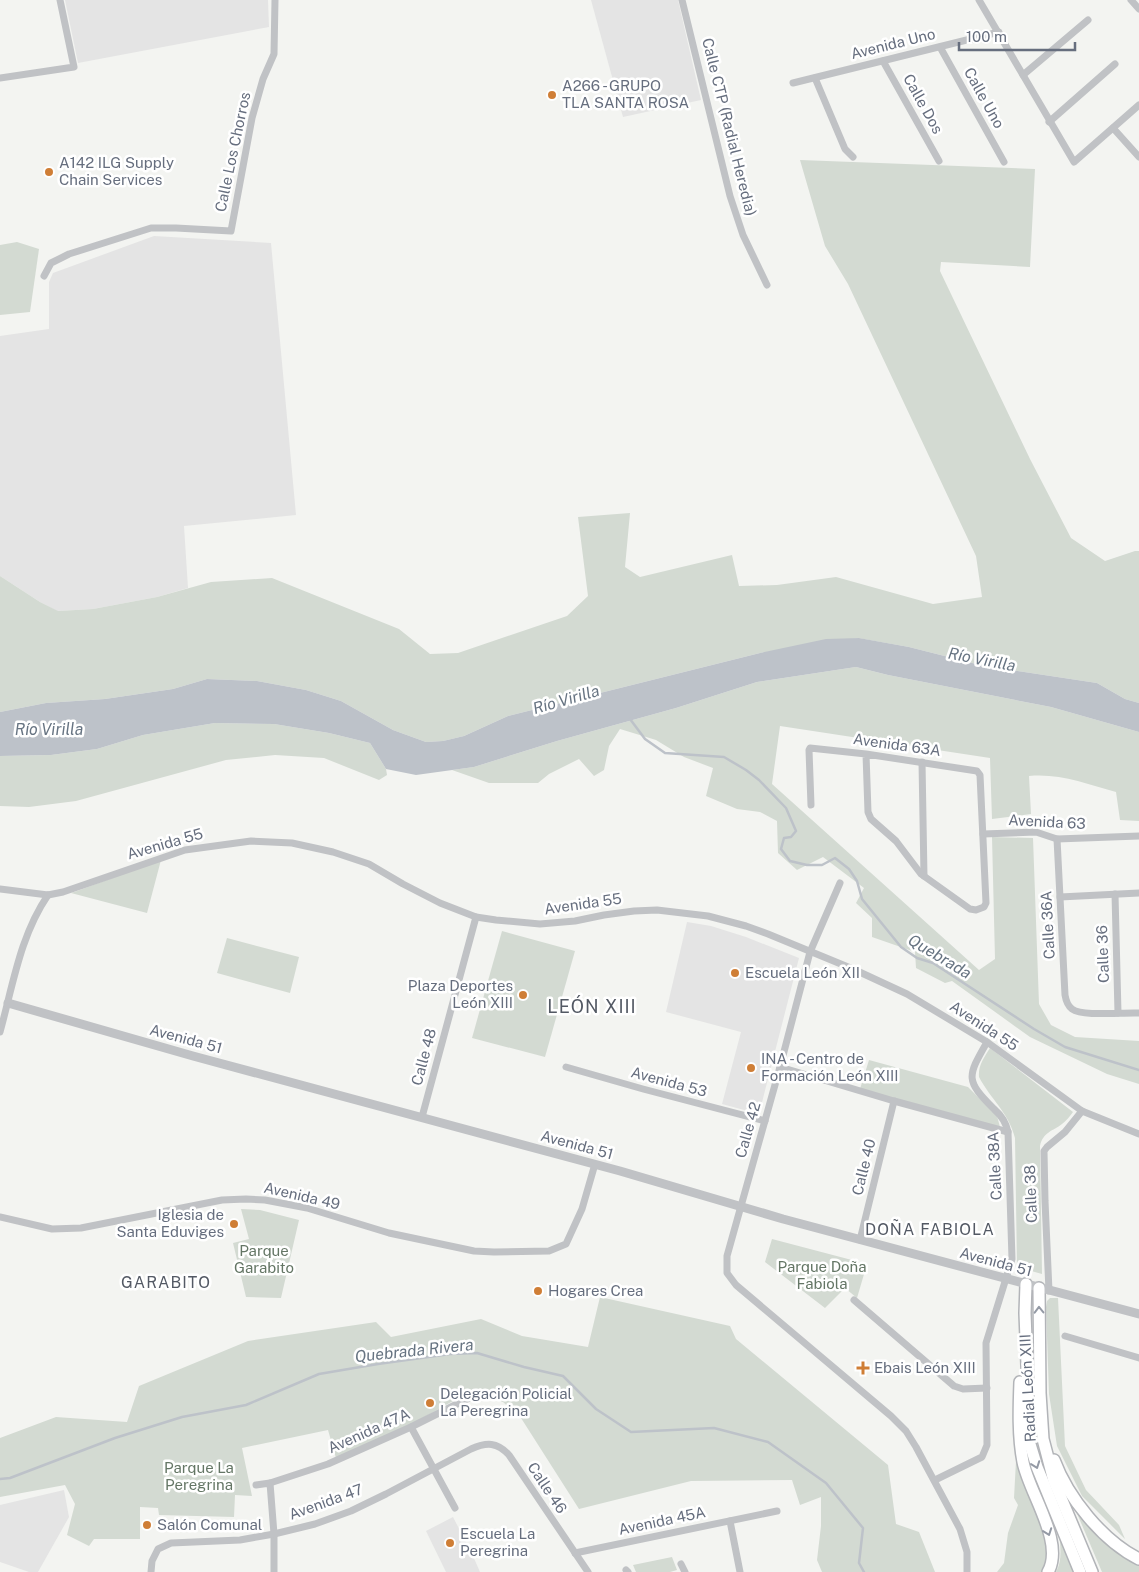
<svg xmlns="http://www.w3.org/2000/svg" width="1139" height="1572" viewBox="0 0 1139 1572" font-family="'Public Sans',sans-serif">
	<rect width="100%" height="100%" fill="#f3f4f1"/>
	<g fill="#e4e4e4">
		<path d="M65,0H268L269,27L78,63Z"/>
		<path d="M591,0H678L701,100L623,117Z"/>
		<path d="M154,236L271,243L296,515L184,526L188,588L157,597L93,609L57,611L40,602L0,576V336L49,329V282L53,273Z"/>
		<path d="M687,922L711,926L746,937L799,958L759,1114L722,1104L741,1032L666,1012Z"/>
		<path d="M64,1490L69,1517L38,1572H29L0,1562V1505Z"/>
		<path d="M453,1517L473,1556L480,1572H446L426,1531Z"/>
	</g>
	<g fill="#d3dad2">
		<path d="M800,160L1035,169L1030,267L941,262L940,271L1030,459L1071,538L1105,561L1135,551H1139V703L1125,699L1097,683L984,666L909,647L858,638L760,653L508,716L464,736L443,741L426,742L393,730L341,701L306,690L257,681L207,679L173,689L105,699L46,703L0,712V576L40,602L58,611L93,609L157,597L211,582L272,578L399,629L430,654L458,653L567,616L588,596L578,517L630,513L625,567L640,577L732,555L739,586L777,585L836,577L933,604L982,597L976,556L848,284L825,246Z"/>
		<path d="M17,242L39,249L30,312L0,315V245Z"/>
		<path d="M856,667L888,675L1051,707L1139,732V821L1120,820L1116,792C1087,784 1059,773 1029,776L1031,814L992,819L990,758L780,726L772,784L979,970L995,959L992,837L1033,838L1039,1004L1051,1025L1075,1037L1139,1041V1084L1107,1074L1030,1037L952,981L945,983L916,968L915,952L872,937V918L856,903L864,888L823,857L797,870L778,853L777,821L760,812L737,809L706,796L713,768L684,757L656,740L620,729L609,746L604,770L594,776L579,759L549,774L538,783H489L452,770L474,767L557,741L676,708L757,682Z"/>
		<path d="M215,723L274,724L329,733L370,743L386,769L387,775L379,780L324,758L275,755L226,760L76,801L29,807L0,806V756L51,755L97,749L143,735Z"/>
		<path d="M161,860L147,913L71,893L77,891Z"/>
		<path d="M502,931L575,951L545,1057L472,1038Z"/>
		<path d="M227,938L299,957L290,993L217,973Z"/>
		<path d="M990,1048L1073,1112C1070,1116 1066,1121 1062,1124C1053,1131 1043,1132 1040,1146L1042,1274L1017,1267L1015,1138C1008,1111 991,1100 979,1077C978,1065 984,1058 990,1048Z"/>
		<path d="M869,1060L968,1087L997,1116L1000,1127L860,1089Z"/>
		<path d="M241,1209L260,1210L299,1220L281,1298L246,1297L233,1243L249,1239Z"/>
		<path d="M772,1239L867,1264L857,1298L845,1288L825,1308L765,1262Z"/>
		<path d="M600,1297L730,1326L736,1339L888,1465L896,1524L919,1532L935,1572H822L817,1560L821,1526V1497L800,1505L792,1480L691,1481L579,1509L521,1418L503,1402L473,1390L417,1421L336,1458L328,1430L242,1448L252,1496L235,1495L234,1517L159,1515L158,1508L140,1507V1539H94L89,1546L67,1535L75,1504L65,1485L0,1497V1438L56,1417L127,1422L139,1386L248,1341L376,1322L391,1337L481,1319L522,1336L588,1347Z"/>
		<path d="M1050,1298H1058L1065,1446L1086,1490L1119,1525L1125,1539L1082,1496L1057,1446L1049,1394L1046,1307L1047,1301Z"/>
		<path d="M1016,1461C1024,1487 1060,1549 1041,1572H997L1004,1563L1008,1533L1018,1505L1014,1498Z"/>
		<path d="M1070,1497L1139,1561V1572H1102Z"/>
		<path d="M1059,1531L1073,1572H1056C1063,1560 1060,1545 1059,1531Z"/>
		<path d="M672,1557L677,1570L670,1572H636L633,1565Z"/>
	</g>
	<path fill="#bdc2c9" d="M859,638L909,647L984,666L1097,683L1125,699L1139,703V732L1051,707L888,675L856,667L757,682L676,708L557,741L474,767L416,775L386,769L370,743L329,733L274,724L215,723L143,735L97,749L51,755L0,756V712L46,703L105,699L173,689L207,679L257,681L306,690L341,701L393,730L426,742L443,741L464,736L508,716L760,653L826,639Z"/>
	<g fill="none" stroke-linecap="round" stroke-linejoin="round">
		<g stroke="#bdc2c9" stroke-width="2.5">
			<path d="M630,719L645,739L665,753L724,757L746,770L759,780L786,808L796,831L791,837L784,838L781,849L790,861L807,865H822L835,858L849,869L857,881L862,899L901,947L917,958L933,963L1034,1029L1065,1047L1139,1070"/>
			<path d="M0,1479L10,1478L115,1438L182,1417L246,1405L319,1374L378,1364L450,1354L477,1353L524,1367L563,1376L596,1409L631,1432L714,1428L768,1442L826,1483L863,1528L859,1563L864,1572"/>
		</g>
		<g stroke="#b2b4b8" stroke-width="14">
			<g id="trunk">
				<path d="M1026,1284L1025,1313L1030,1444L1037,1467L1080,1572"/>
				<path d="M1039,1288L1040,1393L1043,1439L1054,1481L1092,1572"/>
				<path d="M1020,1382C1019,1408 1018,1436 1023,1462C1029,1493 1065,1542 1048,1572"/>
				<path d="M1054,1460C1068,1498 1103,1541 1139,1559"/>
			</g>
		</g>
		<g stroke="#c0c2c5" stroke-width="7">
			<path d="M682,0L730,196L743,235L767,285"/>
			<path d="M979,0L1074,162L1139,105"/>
			<path d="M1131,0L1139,9"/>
			<path d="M940,47L1004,162"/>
			<path d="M883,61L939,161"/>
			<path d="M1023,75L1088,20"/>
			<path d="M0,78L74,67L60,0"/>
			<path d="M815,78L845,149L853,157"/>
			<path d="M793,83L999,32"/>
			<path d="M1049,122L1115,64"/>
			<path d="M1113,128L1139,157"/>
			<path d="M44,276L51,263L69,254L151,228H176L231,231L252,118L263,79L274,54L275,0"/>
			<path d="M922,762L924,876"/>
			<path d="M811,805L809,750L810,748L866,754L977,771L980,775L986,903L984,907L976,910L970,909L921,874L896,841L871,819L868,812L866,754"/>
			<path d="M983,834L1036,832L1057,839L1139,836"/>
			<path d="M1057,839L1065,995C1066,1001 1068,1006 1072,1009C1083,1017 1123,1012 1139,1013"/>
			<path d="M840,883L810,952L780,1067L727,1256V1273L736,1285L891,1416L906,1431L916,1447L960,1529L967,1552V1572"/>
			<path d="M0,889L48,895L63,892L185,850L251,841L292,843L333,852L369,864L403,884L440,903L476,917L496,920L540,924L575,921L604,915L634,911L657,910L708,916L746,926L768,934L853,969L907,994L987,1042L1082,1111L1139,1134"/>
			<path d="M1115,894L1118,1013"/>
			<path d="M1060,897L1139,893"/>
			<path d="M0,1032C13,985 20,936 48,895"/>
			<path d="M566,1067L643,1089L765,1121"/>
			<path d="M780,1067L894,1101L1008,1132"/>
			<path d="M422,1117L476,917"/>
			<path d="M0,1217L52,1229L81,1228L222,1200L246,1199L265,1200L307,1208L389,1233L474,1251L494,1252L549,1251L566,1244L582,1209L595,1164"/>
			<path d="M860,1240L894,1101"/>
			<path d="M1049,1291L1045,1201L1044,1151L1047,1147L1065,1132L1082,1111"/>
			<path d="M854,1300L954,1386L963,1389L987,1388"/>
			<path d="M1065,1336L1139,1358"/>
			<path d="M411,1427L455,1508"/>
			<path d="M935,1480L982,1457L987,1445L986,1343L1012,1259L1008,1132C1006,1122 1002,1116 994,1109C965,1080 967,1077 987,1042"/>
			<path d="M270,1483L328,1464L411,1427L475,1395"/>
			<path d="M256,1485L270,1483L274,1534V1572"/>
			<path d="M730,1521L740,1572"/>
			<path d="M575,1553L777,1511"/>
			<path d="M681,1564L685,1572"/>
			<path d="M626,1570L628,1572"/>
			<path d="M151,1572L152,1561L158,1549L171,1543L240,1540L274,1534L315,1524L351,1511L386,1494L471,1449C487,1442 497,1442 509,1455L588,1572"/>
		</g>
		<path stroke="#c0c2c5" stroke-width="9" d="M8,1003L193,1056L620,1171L783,1219L1139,1314"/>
		<use href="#trunk" stroke="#fff" stroke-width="11"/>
	</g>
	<defs><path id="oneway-chevron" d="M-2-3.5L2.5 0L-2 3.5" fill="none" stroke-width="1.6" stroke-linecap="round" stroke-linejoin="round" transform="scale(1.25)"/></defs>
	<g stroke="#949aa5">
		<use href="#oneway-chevron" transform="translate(1039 1310) rotate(-91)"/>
		<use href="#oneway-chevron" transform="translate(1036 1465) rotate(70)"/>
		<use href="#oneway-chevron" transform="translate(1048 1532) rotate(70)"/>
	</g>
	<g fill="#cf7e36" stroke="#fff" stroke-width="2">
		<circle cx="552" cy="95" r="5"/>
		<circle cx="49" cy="172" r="5"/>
		<circle cx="735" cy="973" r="5"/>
		<circle cx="523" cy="995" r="5"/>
		<circle cx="751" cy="1068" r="5"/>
		<circle cx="234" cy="1224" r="5"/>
		<circle cx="538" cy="1291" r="5"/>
		<path d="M860.5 1360.5h5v5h5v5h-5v5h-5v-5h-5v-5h5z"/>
		<circle cx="430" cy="1403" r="5"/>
		<circle cx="147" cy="1525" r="5"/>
		<circle cx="450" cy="1543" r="5"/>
	</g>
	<g text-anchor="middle" stroke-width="5" stroke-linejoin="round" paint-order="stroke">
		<g font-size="15" fill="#666e7e" stroke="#fff">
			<text transform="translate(893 44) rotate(-14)" y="5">Avenida Uno</text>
			<text transform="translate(984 98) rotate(61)" y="5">Calle Uno</text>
			<text transform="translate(923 104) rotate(61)" y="5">Calle Dos</text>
			<text transform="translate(729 127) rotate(76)" y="5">Calle CTP (Radial Heredia)</text>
			<text transform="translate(233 152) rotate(-78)" y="5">Calle Los Chorros</text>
			<text transform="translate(897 745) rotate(8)" y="5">Avenida 63A</text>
			<text transform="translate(1047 822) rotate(3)" y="5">Avenida 63</text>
			<text transform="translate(165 844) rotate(-16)" y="5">Avenida 55</text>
			<text transform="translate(583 904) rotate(-8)" y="5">Avenida 55</text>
			<text transform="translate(1048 925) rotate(-93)" y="5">Calle 36A</text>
			<text transform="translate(1103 954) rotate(-92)" y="5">Calle 36</text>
			<text transform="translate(984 1026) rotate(33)" y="5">Avenida 55</text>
			<text transform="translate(186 1039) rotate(15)" y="5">Avenida 51</text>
			<text transform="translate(424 1057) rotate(-75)" y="5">Calle 48</text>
			<text transform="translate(669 1082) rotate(15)" y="5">Avenida 53</text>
			<text transform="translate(748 1130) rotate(-74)" y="5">Calle 42</text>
			<text transform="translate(577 1145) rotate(15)" y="5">Avenida 51</text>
			<text transform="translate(995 1166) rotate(-93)" y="5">Calle 38A</text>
			<text transform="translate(864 1167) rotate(-76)" y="5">Calle 40</text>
			<text transform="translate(1031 1194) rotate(-92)" y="5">Calle 38</text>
			<text transform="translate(302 1196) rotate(13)" y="5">Avenida 49</text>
			<text transform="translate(996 1262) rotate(15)" y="5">Avenida 51</text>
			<text transform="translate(1028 1388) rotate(-93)" y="5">Radial León XIII</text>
			<text transform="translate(369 1431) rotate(-24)" y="5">Avenida 47A</text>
			<text transform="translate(547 1488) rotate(56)" y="5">Calle 46</text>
			<text transform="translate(326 1502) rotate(-20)" y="5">Avenida 47</text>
			<text transform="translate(662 1521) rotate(-12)" y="5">Avenida 45A</text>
		</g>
		<g font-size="15" fill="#666e7e" stroke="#fff" text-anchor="start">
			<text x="562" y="91">A266 - GRUPO<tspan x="562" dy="17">TLA SANTA ROSA</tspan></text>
			<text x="59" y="168">A142 ILG Supply<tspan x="59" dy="17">Chain Services</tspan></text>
			<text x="745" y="978">Escuela León XII</text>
			<text x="513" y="991" text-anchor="end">Plaza Deportes<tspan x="513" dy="17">León XIII</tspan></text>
			<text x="761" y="1064">INA - Centro de<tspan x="761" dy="17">Formación León XIII</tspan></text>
			<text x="224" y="1220" text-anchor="end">Iglesia de<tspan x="224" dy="17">Santa Eduviges</tspan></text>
			<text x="548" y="1296">Hogares Crea</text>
			<text x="874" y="1373">Ebais León XIII</text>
			<text x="440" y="1399">Delegación Policial<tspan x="440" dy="17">La Peregrina</tspan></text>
			<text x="157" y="1530">Salón Comunal</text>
			<text x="460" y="1539">Escuela La<tspan x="460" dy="17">Peregrina</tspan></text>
		</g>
		<g font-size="15" fill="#647665" stroke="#fff">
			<text x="264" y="1256">Parque<tspan x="264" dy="17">Garabito</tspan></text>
			<text x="822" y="1272">Parque Doña<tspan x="822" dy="17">Fabiola</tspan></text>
			<text x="199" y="1473">Parque La<tspan x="199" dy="17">Peregrina</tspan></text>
		</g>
		<g font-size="16" font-style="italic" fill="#677482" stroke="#fff">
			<text transform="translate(982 659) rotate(11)" y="6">Río Virilla</text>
			<text transform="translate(566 699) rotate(-16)" y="6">Río Virilla</text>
			<text x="49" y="735">Río Virilla</text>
			<text transform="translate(940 956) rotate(31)" y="6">Quebrada</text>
			<text transform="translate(414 1350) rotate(-6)" y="6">Quebrada Rivera</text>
		</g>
		<g font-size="16" letter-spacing="1" fill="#535964" stroke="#fff">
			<text x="930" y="1235">DOÑA FABIOLA</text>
			<text x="166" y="1288">GARABITO</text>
		</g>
		<g font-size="18" letter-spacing="1" fill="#535964" stroke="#fff">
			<text x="592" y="1013">LEÓN XIII</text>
		</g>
	</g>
	<path d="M959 42v8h116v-8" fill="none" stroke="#666e7e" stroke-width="2.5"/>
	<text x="966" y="42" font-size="15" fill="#666e7e" stroke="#ffffff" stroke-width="4" paint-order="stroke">100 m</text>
</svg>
